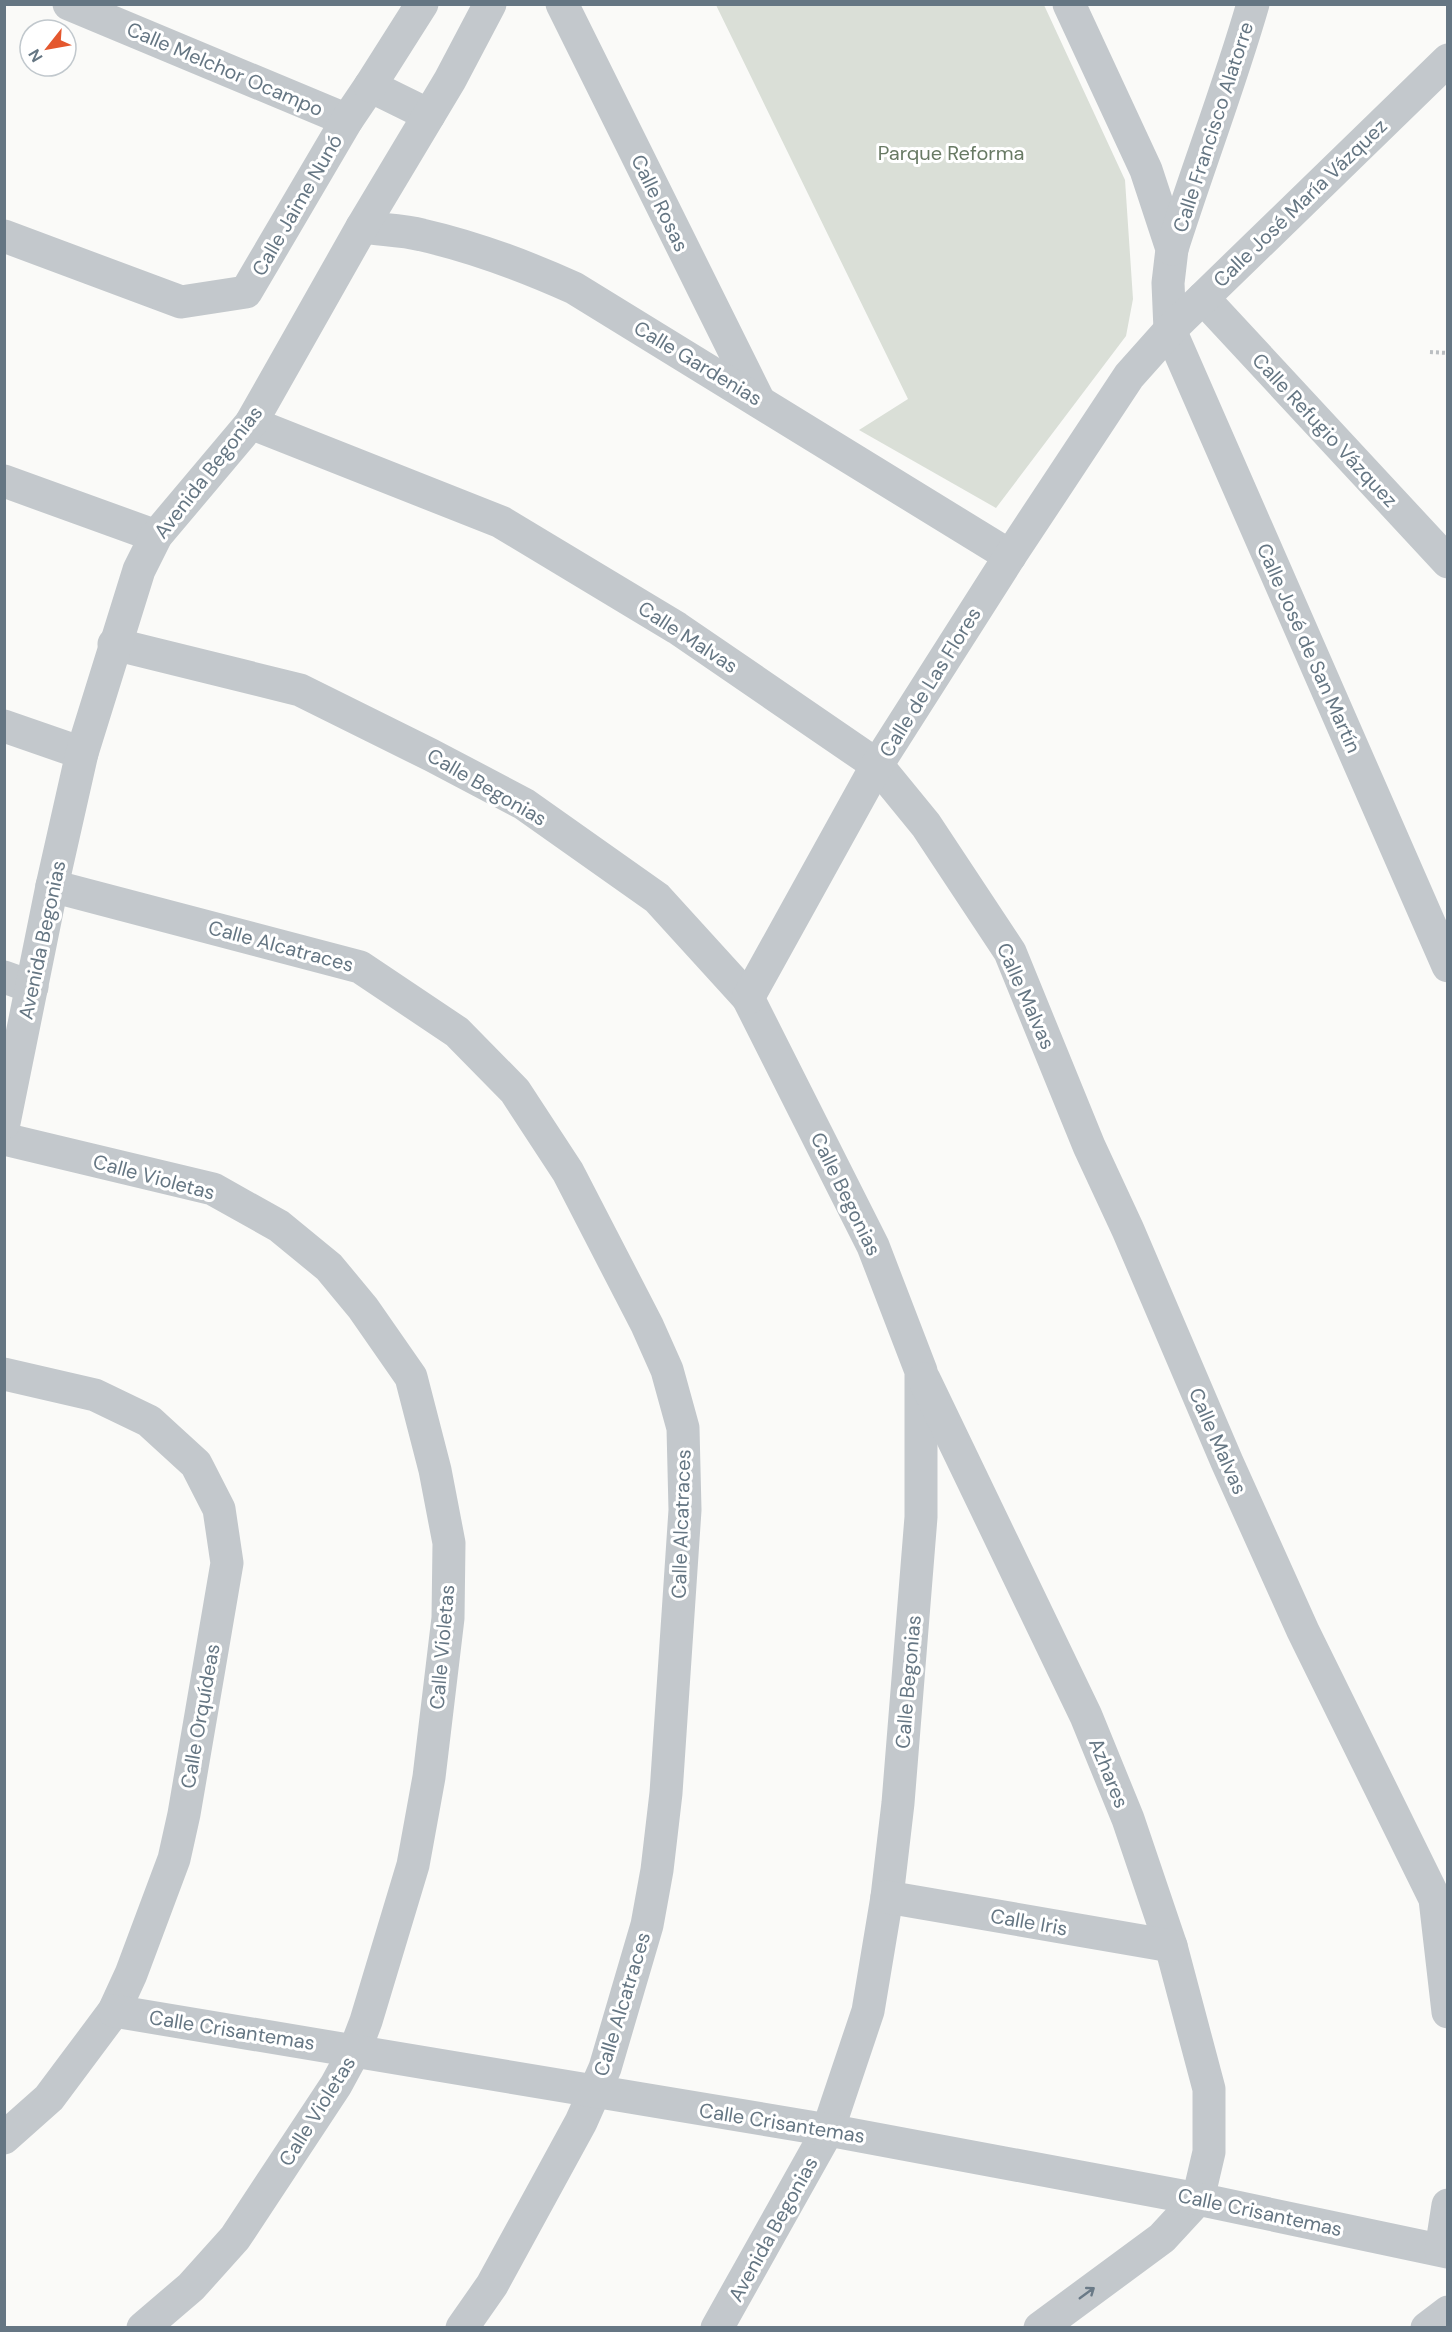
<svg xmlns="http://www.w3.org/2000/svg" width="1452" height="2332" viewBox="0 0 1452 2332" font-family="'DM Sans',sans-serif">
	<rect width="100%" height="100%" fill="#fafaf8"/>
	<path fill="#dadfd7" d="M716,5H1044L1125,180L1133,299L1126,336L996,508L859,430L908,399Z"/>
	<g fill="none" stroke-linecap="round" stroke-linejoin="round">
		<path stroke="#bbbfc2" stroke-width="4" stroke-dasharray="3 3" stroke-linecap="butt" d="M1430,352L1448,353"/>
		<g stroke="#c3c8cc" stroke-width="33">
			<path d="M69,4L347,120"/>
			<path d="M562,4L759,401"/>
			<path d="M1069,4L1146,170L1172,249L1168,283L1170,330L1448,966"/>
			<path d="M362,227C382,230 403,230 422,235C475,247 525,266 574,288L1010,556"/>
			<path d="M4,236L181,302L246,292L347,120L370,86L429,115"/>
			<path d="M1172,249C1198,167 1229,87 1253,4"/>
			<path d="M1203,298L1448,562"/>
			<path d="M251,423L501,522L677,628L877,765L926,825L1010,952L1089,1146L1128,1230L1227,1462L1303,1631L1435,1899L1448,2012"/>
			<path d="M4,481L156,536"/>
			<path d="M114,644L300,690L431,755L524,804L657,898L748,998L873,1246L921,1371V1517L898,1803L887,1897L868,2011L828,2130L717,2328"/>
			<path d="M4,726L82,753"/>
			<path d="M52,886L360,967L457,1032L515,1091L568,1172L647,1325L667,1370L683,1428L685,1510L666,1793L657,1870L647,1925L605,2068L581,2122L492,2285L462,2328"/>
			<path d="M4,977L32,987"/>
			<path d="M748,998L877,765L1010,556L1129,376L1170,330L1448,60"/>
			<path d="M4,1139L213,1189L279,1226L329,1267L363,1308L411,1377L435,1470L449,1543L448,1618L429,1777L413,1865L366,2021L355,2050L336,2085L235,2238L191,2287L143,2328"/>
			<path d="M4,1374L95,1395L149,1421L196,1464L219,1509L227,1563L184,1814L174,1859L131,1974L114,2011L49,2098L4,2138"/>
			<path d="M924,1379L1086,1716L1128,1819L1171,1946L1209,2089V2152L1198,2199L1162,2238L1040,2328"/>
			<path d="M887,1897L1171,1946"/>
			<path d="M114,2011L828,2130L1198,2199L1448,2252"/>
			<path d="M1441,2250L1448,2205"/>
			<path d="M1427,2328L1448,2312"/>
		</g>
		<g stroke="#c3c8cc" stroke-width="33">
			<path d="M370,86L422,4"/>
			<path d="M4,1123L52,886L82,753L139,570L156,536L251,423L362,227L450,80L490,4"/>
		</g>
	</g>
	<defs><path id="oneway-shaft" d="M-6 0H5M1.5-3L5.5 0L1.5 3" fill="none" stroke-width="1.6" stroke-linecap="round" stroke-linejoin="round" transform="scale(1.5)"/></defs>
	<use stroke="#6a7a87" href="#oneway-shaft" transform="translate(1087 2293) rotate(-36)"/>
	<g text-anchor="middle" stroke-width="6" stroke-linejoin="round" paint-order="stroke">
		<g font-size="20" fill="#657683" stroke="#fff">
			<text transform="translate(225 69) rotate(23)" y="7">Calle Melchor Ocampo</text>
			<text transform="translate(1213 127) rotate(-72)" y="7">Calle Francisco Alatorre</text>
			<text transform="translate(660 203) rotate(64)" y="7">Calle Rosas</text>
			<text transform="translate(1300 203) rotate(-44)" y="7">Calle José María Vázquez</text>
			<text transform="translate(297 205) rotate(-60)" y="7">Calle Jaime Nunó</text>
			<text transform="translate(698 363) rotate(31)" y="7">Calle Gardenias</text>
			<text transform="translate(1325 430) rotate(47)" y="7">Calle Refugio Vázquez</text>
			<text transform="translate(208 472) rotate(-52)" y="7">Avenida Begonias</text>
			<text transform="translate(688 637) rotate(33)" y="7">Calle Malvas</text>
			<text transform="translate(1309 648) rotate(66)" y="7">Calle José de San Martín</text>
			<text transform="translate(930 682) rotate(-58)" y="7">Calle de Las Flores</text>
			<text transform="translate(487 787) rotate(30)" y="7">Calle Begonias</text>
			<text transform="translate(42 940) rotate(-78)" y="7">Avenida Begonias</text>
			<text transform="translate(281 946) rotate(15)" y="7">Calle Alcatraces</text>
			<text transform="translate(1026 996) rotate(66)" y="7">Calle Malvas</text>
			<text transform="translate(154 1177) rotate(15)" y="7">Calle Violetas</text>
			<text transform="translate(846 1194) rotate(64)" y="7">Calle Begonias</text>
			<text transform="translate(1218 1441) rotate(66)" y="7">Calle Malvas</text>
			<text transform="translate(681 1524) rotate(-88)" y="7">Calle Alcatraces</text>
			<text transform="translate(442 1647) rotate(-85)" y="7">Calle Violetas</text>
			<text transform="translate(908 1682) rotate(-85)" y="7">Calle Begonias</text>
			<text transform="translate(200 1716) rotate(-80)" y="7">Calle Orquídeas</text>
			<text transform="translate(1109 1773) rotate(68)" y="7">Azhares</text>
			<text transform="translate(1029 1922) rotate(10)" y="7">Calle Iris</text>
			<text transform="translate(622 2004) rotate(-73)" y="7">Calle Alcatraces</text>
			<text transform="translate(232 2030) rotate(9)" y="7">Calle Crisantemas</text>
			<text transform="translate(317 2111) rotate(-58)" y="7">Calle Violetas</text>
			<text transform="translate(782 2123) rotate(9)" y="7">Calle Crisantemas</text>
			<text transform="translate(1260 2212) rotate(12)" y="7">Calle Crisantemas</text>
			<text transform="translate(773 2229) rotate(-61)" y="7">Avenida Begonias</text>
		</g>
		<g font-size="20" fill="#687a64" stroke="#fff">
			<text x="951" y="160">Parque Reforma</text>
		</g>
	</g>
	<rect width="1452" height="2332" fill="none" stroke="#657683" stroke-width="12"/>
	<g transform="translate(48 48) rotate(239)"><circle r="28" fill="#ffffff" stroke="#c1c8cd" stroke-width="1.5"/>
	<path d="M0-4.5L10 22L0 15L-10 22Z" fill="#e4572e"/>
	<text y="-9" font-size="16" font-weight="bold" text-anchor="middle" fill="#657683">N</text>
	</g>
</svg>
